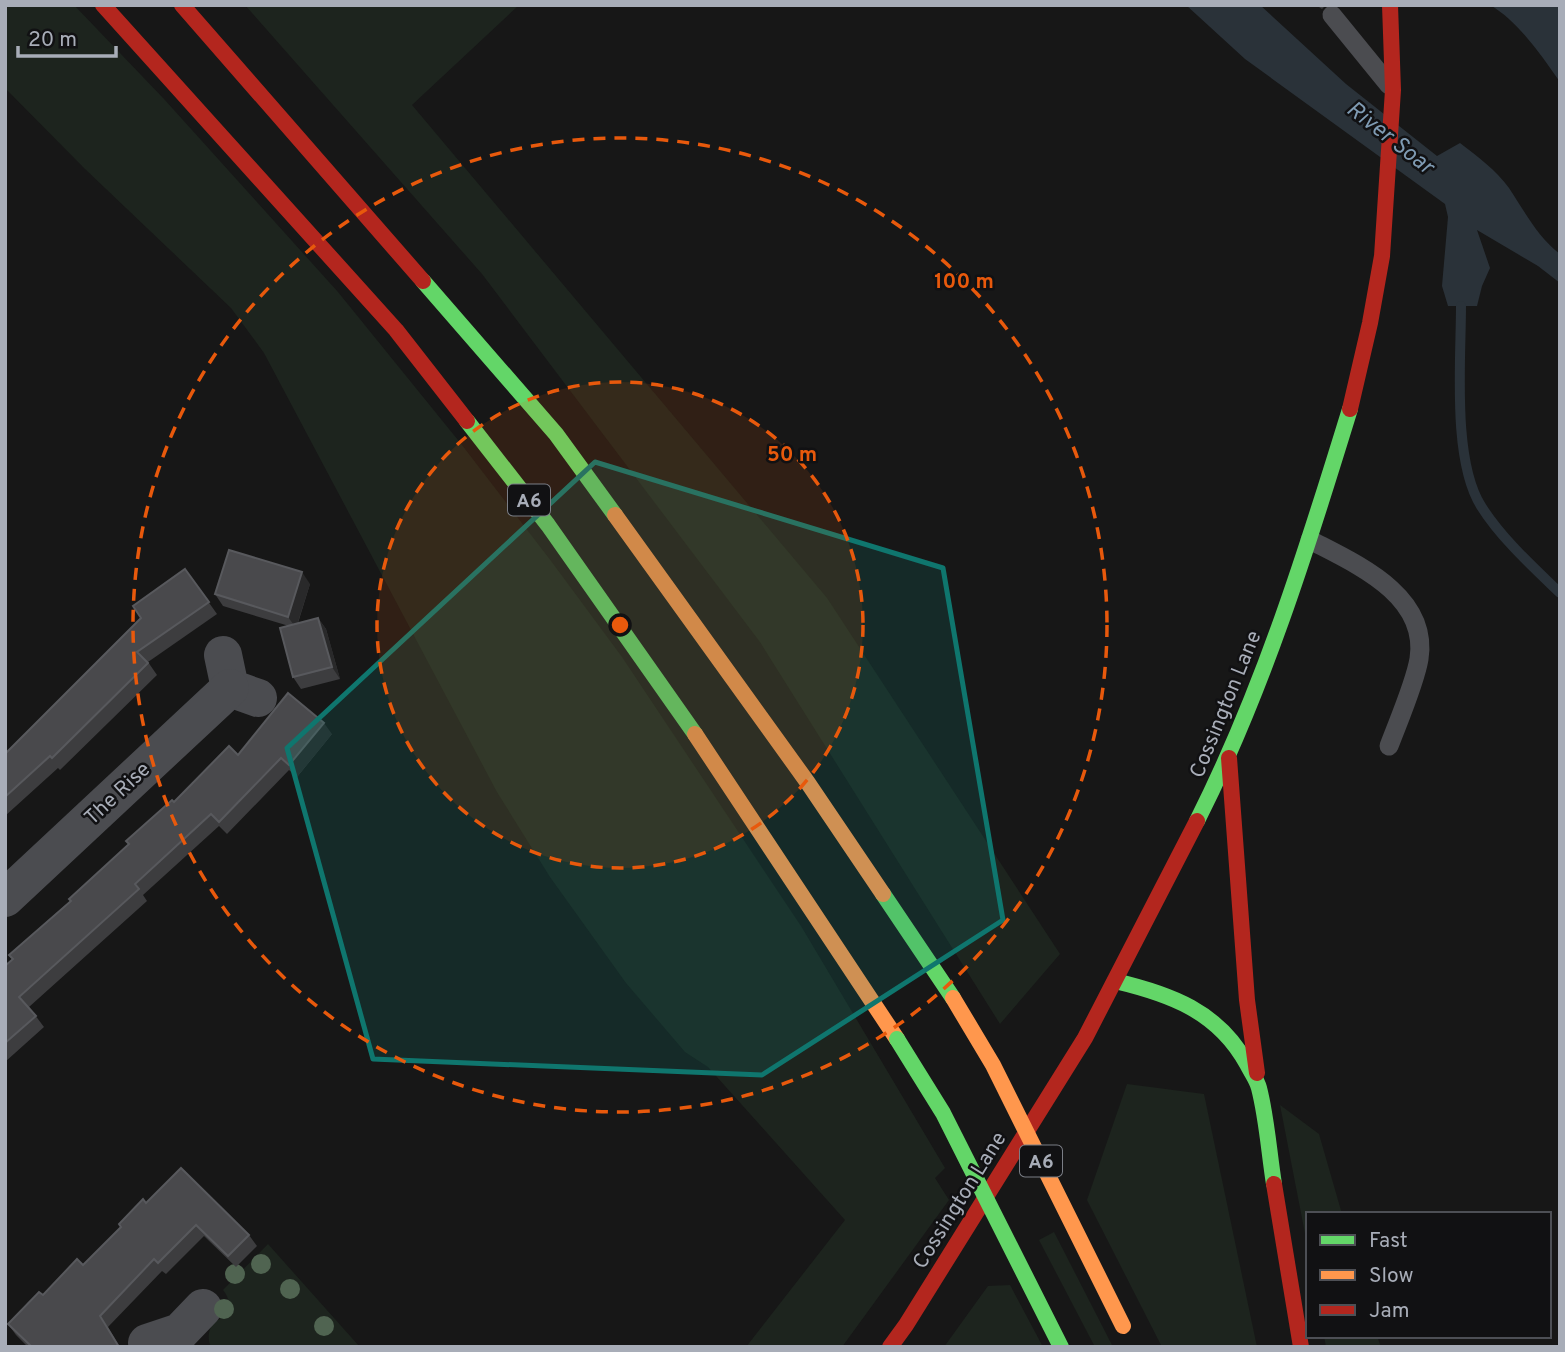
<svg xmlns="http://www.w3.org/2000/svg" width="1565" height="1352" viewBox="0 0 1565 1352" font-family="Overpass,sans-serif">
	<rect width="100%" height="100%" fill="#171717"/>
	<g fill="#1d241e">
		<path d="M5,5H74L164,99L338,292L462,445L551,561L622,657L801,926L945,1168L935,1178L949,1200L842,1347H746L845,1220L708,1067L685,1052L626,983L550,877L497,792L264,353L231,308L84,168L5,88Z"/>
		<path d="M245,5H519L412,105L827,598L1060,954L1000,1024L760,642L482,274Z"/>
		<path d="M1127,1084L1204,1094L1257,1347H1162L1087,1200Z"/>
		<path d="M1280,1105L1319,1134L1342,1214H1308V1249Z"/>
		<path d="M1054,1232L1113,1347H1095L1039,1240Z"/>
		<path d="M268,1244L359,1346V1347H211C206,1336 210,1328 215,1318L219,1320C227,1309 233,1302 223,1290Z"/>
		<path d="M1010,1285L1043,1347H944L988,1286Z"/>
		<path d="M1324,1336H1377L1381,1347H1326Z"/>
	</g>
	<g fill="#2a3239">
		<path d="M1186,5H1260L1346,84L1437,156L1460,143C1477,156 1496,170 1509,188C1525,212 1537,236 1560,254V283L1538,266L1477,230L1490,268L1482,286L1477,306H1448L1442,286L1448,217L1445,204L1245,59Z"/>
		<path d="M1490,5H1560V82C1541,55 1519,22 1490,5Z"/>
	</g>
	<g fill="none" stroke-linecap="round" stroke-linejoin="round">
		<path stroke="#2a3239" stroke-width="10" d="M1461,306C1461,360 1452,460 1481,506C1501,538 1533,567 1560,593"/>
		<g stroke="#4b4c50" stroke-width="19">
			<path d="M1332,15L1389,85"/>
			<path d="M1310,540C1356,564 1429,595 1419,659C1415,683 1398,722 1389,746"/>
		</g>
		<g stroke="#4b4c50" stroke-width="38">
			<path d="M223,655L230,688L258,698"/>
			<path d="M5,898L230,688"/>
			<path d="M147,1343L180,1332L203,1308"/>
		</g>
		<g stroke="#63d668" stroke-width="16">
			<path d="M423,281L556,434L615,515"/>
			<path d="M467,421L548,525L695,734"/>
			<path d="M1197,821C1263,690 1307,549 1350,409"/>
			<path d="M883,894L953,998"/>
			<path d="M1115,981C1170,994 1218,1011 1247,1064C1251,1072 1257,1080 1259,1088C1267,1119 1269,1153 1274,1184"/>
		</g>
		<g stroke="#ff974d" stroke-width="16">
			<path d="M615,515L808,783L883,894"/>
			<path d="M695,734L897,1039"/>
		</g>
		<g stroke="#b3261e" stroke-width="16">
			<path d="M103,5L396,330L467,421"/>
			<path d="M182,5L423,281"/>
			<path d="M1350,409L1370,323L1382,256L1393,90L1390,5"/>
			<path d="M1229,758L1247,1000L1257,1073"/>
			<path d="M1274,1184L1301,1347"/>
			<path d="M890,1347L906,1325L1085,1038L1197,821"/>
		</g>
		<path stroke="#63d668" stroke-width="16" d="M897,1039L943,1113L1061,1347"/>
		<path stroke="#ff974d" stroke-width="16" d="M953,998L993,1065L1123,1326"/>
	</g>
	<g fill="#506451">
		<circle cx="261" cy="1264" r="10"/>
		<circle cx="235" cy="1274" r="10"/>
		<circle cx="290" cy="1289" r="10"/>
		<circle cx="224" cy="1309" r="10"/>
		<circle cx="324" cy="1326" r="10"/>
	</g>
	<g fill="#3d3d3f">
		<path d="M1316,5H1326L1322,9Z"/>
		<path d="M185,569L217,614L148,662L157,675L60,770L58,768L5,816V754L141,618Z"/>
		<path d="M310,584L298,623L318,618L326,629L340,679L301,689L293,677L289,626L223,606L215,594Z"/>
		<path d="M332,734L297,777L289,770L227,834L219,826L143,895L147,901L29,1007L44,1027L5,1062V966L12,959L9,955L70,901L174,802L238,755Z"/>
		<path d="M146,1203L249,1235L257,1246L236,1267L204,1236L166,1274L162,1271L108,1327L120,1347H28L16,1335L8,1324L43,1295L83,1265L121,1227L119,1224Z"/>
	</g>
	<g fill="#29292a">
		<path d="M302,572L310,584L296,628L288,617Z"/>
		<path d="M318,618L326,629L340,679L332,667Z"/>
		<path d="M324,723L332,734L297,777L289,765Z"/>
	</g>
	<g fill="#49494c" stroke="#58595d" stroke-width="2">
		<path d="M229,550L302,572L288,617L215,594Z"/>
		<path d="M185,569L209,602L137,652L148,663L52,758L50,756L5,797V754L141,618L133,606Z"/>
		<path d="M318,618L332,667L293,677L280,628Z"/>
		<path d="M288,693L324,723L289,765L281,758L219,822L211,814L135,884L139,889L19,997L36,1016L5,1043V966L13,959L9,955L71,901L69,899L129,844L126,841L172,800L174,802L229,746L238,755Z"/>
		<path d="M181,1168L249,1235L228,1256L196,1225L158,1263L154,1259L100,1316L119,1347H32L8,1324L39,1292L43,1295L77,1259L83,1265L121,1227L119,1224L143,1199L146,1203Z"/>
	</g>
	<path fill="#0f766e" fill-opacity="0.2" stroke="#0f766e" stroke-width="5" stroke-linejoin="round" d="M595,462L943,568L1003,920L762,1075L373,1059L287,748Z"/>
	<circle cx="620" cy="625" r="243" fill="#e8590c" fill-opacity=".12"/>
	<g fill="none" stroke="#e8590c" stroke-width="3.5" stroke-dasharray="12 9">
		<circle cx="620" cy="625" r="243"/>
		<circle cx="620" cy="625" r="487"/>
	</g>
	<g text-anchor="middle" stroke-width="5" stroke-linejoin="round" paint-order="stroke">
		<g fill="#111113" stroke="#7b7e86" stroke-width="2">
			<rect x="508" y="484.5" width="42" height="31" rx="5"/>
			<rect x="1020" y="1145.5" width="42" height="31" rx="5"/>
		</g>
		<g font-size="19" font-weight="bold" fill="#a8adb8">
			<text x="529" y="507">A6</text>
			<text x="1041" y="1168">A6</text>
		</g>
		<g font-size="21" fill="#a8adb8" stroke="#111113">
			<text transform="translate(1225 704) rotate(-68)" y="7">Cossington Lane</text>
			<text transform="translate(117 793) rotate(-43)" y="7">The Rise</text>
			<text transform="translate(959 1200) rotate(-58)" y="7">Cossington Lane</text>
		</g>
		<g font-size="23" font-style="italic" fill="#7f9bb3" stroke="#111113">
			<text transform="translate(1391 137) rotate(38)" y="8">River Soar</text>
		</g>
	</g>
	<circle cx="620" cy="625" r="10" fill="#e8590c" stroke="#111113" stroke-width="3.5"/>
	<g font-size="21" text-anchor="middle" font-weight="bold" fill="#e8590c" stroke="#111113" stroke-width="5" stroke-linejoin="round" paint-order="stroke">
		<text x="964" y="288">100 m</text>
		<text x="792" y="461">50 m</text>
	</g>
	<rect width="1565" height="1352" fill="none" stroke="#a8adb8" stroke-width="14"/>
	<rect x="1306" y="1212" width="245" height="126" fill="#111113" stroke="#4d4f55" stroke-width="2"/>
	<rect x="1320" y="1235" width="35" height="10" fill="#63d668" stroke="#4d4f55" stroke-width="2"/>
	<text x="1369" y="1247" font-size="21" fill="#a8adb8">Fast</text>
	<rect x="1320" y="1270" width="35" height="10" fill="#ff974d" stroke="#4d4f55" stroke-width="2"/>
	<text x="1369" y="1282" font-size="21" fill="#a8adb8">Slow</text>
	<rect x="1320" y="1305" width="35" height="10" fill="#b3261e" stroke="#4d4f55" stroke-width="2"/>
	<text x="1369" y="1317" font-size="21" fill="#a8adb8">Jam</text>
	<path d="M18 46v10h98v-10" fill="none" stroke="#a8adb8" stroke-width="3.5"/>
	<text x="28" y="46" font-size="21" fill="#a8adb8" stroke="#111113" stroke-width="5" paint-order="stroke">20 m</text>
</svg>
